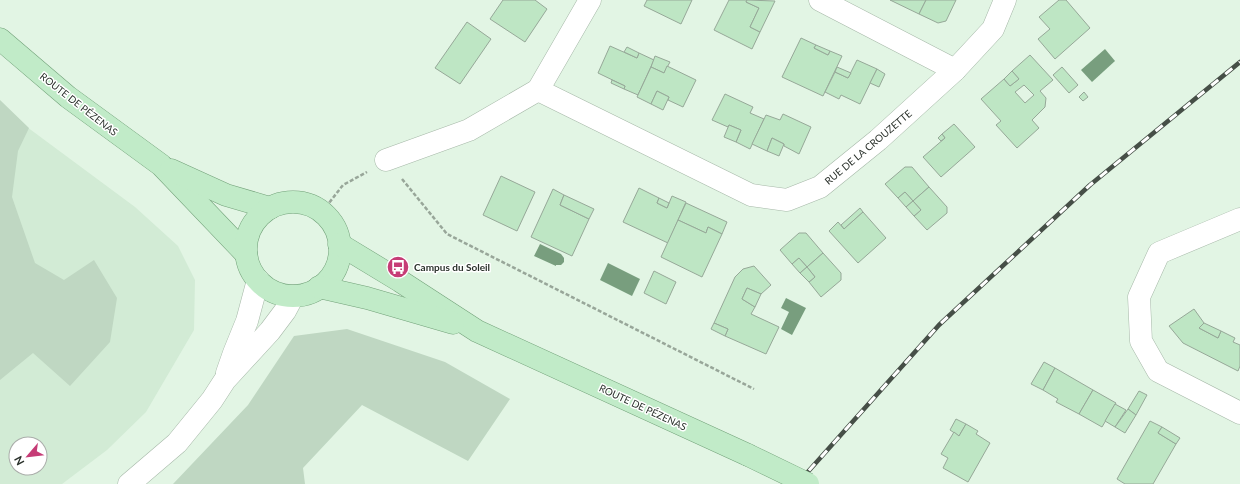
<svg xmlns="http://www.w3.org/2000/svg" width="1240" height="484" viewBox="0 0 1240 484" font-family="Lato,sans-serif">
	<rect width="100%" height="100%" fill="#e2f5e4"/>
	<path fill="#d2ebd5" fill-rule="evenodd" d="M0,107L135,207L178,246L195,280L194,330L146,412L107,450L62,484H0ZM16,444H40V468H16Z"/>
	<g fill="#bfd7c2">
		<path d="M0,100L29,128L18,151L12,197L35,263L64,280L94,260L117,298L110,342L70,386L33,353L0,380Z"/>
		<path d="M347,329L445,362L510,399L468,461L362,405L303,468L305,484H173L248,405L294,336Z"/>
	</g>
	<g fill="#789e7e">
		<path d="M1105,49L1115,61L1092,82L1081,70Z"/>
		<path d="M540,244L561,254L564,258V262L561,265H556V266L534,256Z"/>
		<path d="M608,263L640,279L632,296L600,280Z"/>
		<path d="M786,298L806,308L792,335L781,329L789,312L781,308Z"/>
	</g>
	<g fill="#bee6c4" stroke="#96a898" fill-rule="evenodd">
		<path d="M503,0H535L547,9L525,42L490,19Z"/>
		<path d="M647,0H692L681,24L644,6Z"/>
		<path d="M729,0H747L746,2L759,8L750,27L760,32L752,49L714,30Z"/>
		<path d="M747,0L775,1L760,32L750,27L759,8L746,2Z"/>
		<path d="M890,0H926L919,14Z"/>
		<path d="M926,0H956L946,21L938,23L919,14Z"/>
		<path d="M1059,0H1066L1090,28L1055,59L1038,39L1050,29L1039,17Z"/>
		<path d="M467,22L491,39L460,84L435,68Z"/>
		<path d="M801,38L816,45L814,48L828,55L830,51L842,56L823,96L782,77Z"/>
		<path d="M816,45L830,51L828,55L814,48Z"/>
		<path d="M610,46L637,58L639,53L654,60L638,95L624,89L625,86L598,73Z"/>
		<path d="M627,47L639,53L637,58L624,52Z"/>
		<path d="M1030,55L1053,80L1040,91L1046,98L1045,107L1032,120L1039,128L1017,148L996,125L1001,121L981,99L1004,79L1010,86L1019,79L1012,71ZM1024,85L1034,95L1025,103L1015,92Z"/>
		<path d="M655,56L670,62L664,73L651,67Z"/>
		<path d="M857,60L877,69L860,104L841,95L839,99L825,92L835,72L848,78Z"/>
		<path d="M667,66L696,80L683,107L668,100L669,97L657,91L651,104L637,97L651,67L664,73Z"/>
		<path d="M837,67L851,73L848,78L835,72Z"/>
		<path d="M1062,67L1078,85L1069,93L1053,75Z"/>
		<path d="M877,69L885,74L879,87L870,83Z"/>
		<path d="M1012,71L1019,79L1010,86L1004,79Z"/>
		<path d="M612,80L625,86L624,89L611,83Z"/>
		<path d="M657,91L669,97L663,110L651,104Z"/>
		<path d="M1084,92L1088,97L1083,101L1079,97Z"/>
		<path d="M725,94L753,107L750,113L764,119L750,149L736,142L741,130L729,125L728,127L712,120Z"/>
		<path d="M783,114L811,127L799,154L784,146V144L772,138L767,151L752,144L766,115L780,120Z"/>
		<path d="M954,124L975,147L941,177L923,157L945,138L942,134Z"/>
		<path d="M729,125L741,130L736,142L724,137Z"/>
		<path d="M942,134L945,138L941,141L938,138Z"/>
		<path d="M772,138L784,144L779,156L767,151Z"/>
		<path d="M905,167H912L929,187L913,201L905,192L898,198L885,184Z"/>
		<path d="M501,176L535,192L517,231L483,215Z"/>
		<path d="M929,187L947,207V213L927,230L914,216L921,210L913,201Z"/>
		<path d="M639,188L659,198L657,203L667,208L672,196L686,202L668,243L623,222Z"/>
		<path d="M553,189L564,195L560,205L589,219L572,256L531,237Z"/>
		<path d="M905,192L913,201L906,207L898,198Z"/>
		<path d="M564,195L594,209L589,219L560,205Z"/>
		<path d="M659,198L669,203L667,208L657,203Z"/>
		<path d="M913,201L921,210L914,216L906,207Z"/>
		<path d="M686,203L727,222L722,234L708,227L706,233L678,220Z"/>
		<path d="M860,208L863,212L844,229L841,225Z"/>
		<path d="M863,212L886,238L858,263L829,231L838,222L844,229Z"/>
		<path d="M678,220L706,233L708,227L722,234L702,277L661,257Z"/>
		<path d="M799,233H806L823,253L807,267L799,258L792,264L780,250Z"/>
		<path d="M823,253L841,273V280L821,297L809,282L815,277L807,267Z"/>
		<path d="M799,258L807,267L800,273L792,264Z"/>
		<path d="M754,266L771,285L761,294L747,288L742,299L755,307L751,314L779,327L766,354L725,336L728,329L714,323L735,277L743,269Z"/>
		<path d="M807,267L815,277L809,282L800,273Z"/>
		<path d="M654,271L676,282L666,304L644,293Z"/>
		<path d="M747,288L761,294L755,307L742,299Z"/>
		<path d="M1194,309L1204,323L1199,328L1218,338L1221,331L1235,338L1233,342L1240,345V366L1238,371L1183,343L1169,326Z"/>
		<path d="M714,323L728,329L725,336L711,329Z"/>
		<path d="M1204,323L1221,331L1218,338L1199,328Z"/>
		<path d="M1044,362L1055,368L1043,390L1031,384Z"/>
		<path d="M1055,368L1093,390L1079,414L1056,402L1058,399L1043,390Z"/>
		<path d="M1093,390L1116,403L1102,427L1079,414Z"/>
		<path d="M1139,391L1147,395L1136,415L1128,409Z"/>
		<path d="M1115,404L1126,410L1115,427L1105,421Z"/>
		<path d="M1128,409L1136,415L1125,433L1115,427Z"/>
		<path d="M956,419L966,424L959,436L950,430Z"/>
		<path d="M1150,421L1162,427L1158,433L1176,444L1153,484H1125L1117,479Z"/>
		<path d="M966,424L978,431L976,434L990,443L968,482L943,468L948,458L941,454L954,432L959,436Z"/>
		<path d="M1162,427L1180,438L1176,444L1158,433Z"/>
	</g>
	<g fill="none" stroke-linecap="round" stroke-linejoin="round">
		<g stroke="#a6b8a8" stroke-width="23">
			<g id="minor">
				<path d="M820,0L955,70"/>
				<path d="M538,90L751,195L787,200L820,187L878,140L955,70L993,29L1005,0"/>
				<path d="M386,160L469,130L538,90L590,0"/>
				<path d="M1240,219L1159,253L1139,297L1141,341L1158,371L1240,413"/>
			</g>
		</g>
		<g stroke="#a6b8a8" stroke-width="23">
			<g id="tertiary">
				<path d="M227,373L234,353L247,321L258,280"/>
				<path d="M129,484L177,443L212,400L225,380L270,331L285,311L293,296"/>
			</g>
		</g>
		<g stroke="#72a179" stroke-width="23">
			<g id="primary">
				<path d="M0,39L68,97L161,165L246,254"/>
				<path d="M171,170L226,195L270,208"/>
				<circle cx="293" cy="249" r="47"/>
				<path d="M339,244L400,281L477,331L748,455"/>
				<path d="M319,287L367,298L453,323"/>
			</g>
		</g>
		<g stroke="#98a699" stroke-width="2.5" stroke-dasharray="4 2" stroke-linecap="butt">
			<path d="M402,179L447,234L754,389"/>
			<path d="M322,212L343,185L367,172"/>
		</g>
		<use href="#minor" stroke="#fff" stroke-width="22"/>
		<use href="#tertiary" stroke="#fff" stroke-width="22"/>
		<use href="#primary" stroke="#c1ebc8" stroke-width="22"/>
		<g stroke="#464f47" stroke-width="4.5">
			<path id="rail" d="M797,484L939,325L1090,185L1240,62"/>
		</g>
		<use href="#rail" stroke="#fff" stroke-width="3" stroke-dasharray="9" stroke-linecap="butt"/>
		<g stroke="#72a179" stroke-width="23" stroke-linecap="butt">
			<path id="primary-bridge" d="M748,455L808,484"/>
		</g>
		<use href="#primary-bridge" stroke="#c1ebc8" stroke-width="22"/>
	</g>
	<defs>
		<g id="bus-disc" transform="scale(1.15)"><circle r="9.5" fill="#c63c76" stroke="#fff"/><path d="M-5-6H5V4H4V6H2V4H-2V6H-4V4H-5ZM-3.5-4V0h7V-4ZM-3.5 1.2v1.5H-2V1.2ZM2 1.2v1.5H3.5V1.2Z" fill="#fff"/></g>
	</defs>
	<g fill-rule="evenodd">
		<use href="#bus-disc" x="398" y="267"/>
	</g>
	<g text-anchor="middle" stroke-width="3" stroke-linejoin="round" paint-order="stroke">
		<g font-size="10" fill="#2a312b" stroke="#fff">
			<text transform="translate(79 104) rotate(38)" y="4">ROUTE DE PÉZENAS</text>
			<text transform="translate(868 147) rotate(-40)" y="4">RUE DE LA CROUZETTE</text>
			<text transform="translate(643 407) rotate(25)" y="4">ROUTE DE PÉZENAS</text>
		</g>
		<g font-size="10" font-weight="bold" fill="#2a312b" stroke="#fff" text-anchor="start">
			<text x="414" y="271">Campus du Soleil</text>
		</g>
	</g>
	<g transform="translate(28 456) rotate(242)"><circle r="19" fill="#ffffff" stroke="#aaadaa"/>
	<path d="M0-3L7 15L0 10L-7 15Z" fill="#c63c76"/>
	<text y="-6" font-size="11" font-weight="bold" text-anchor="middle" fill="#2a312b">N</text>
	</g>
</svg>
